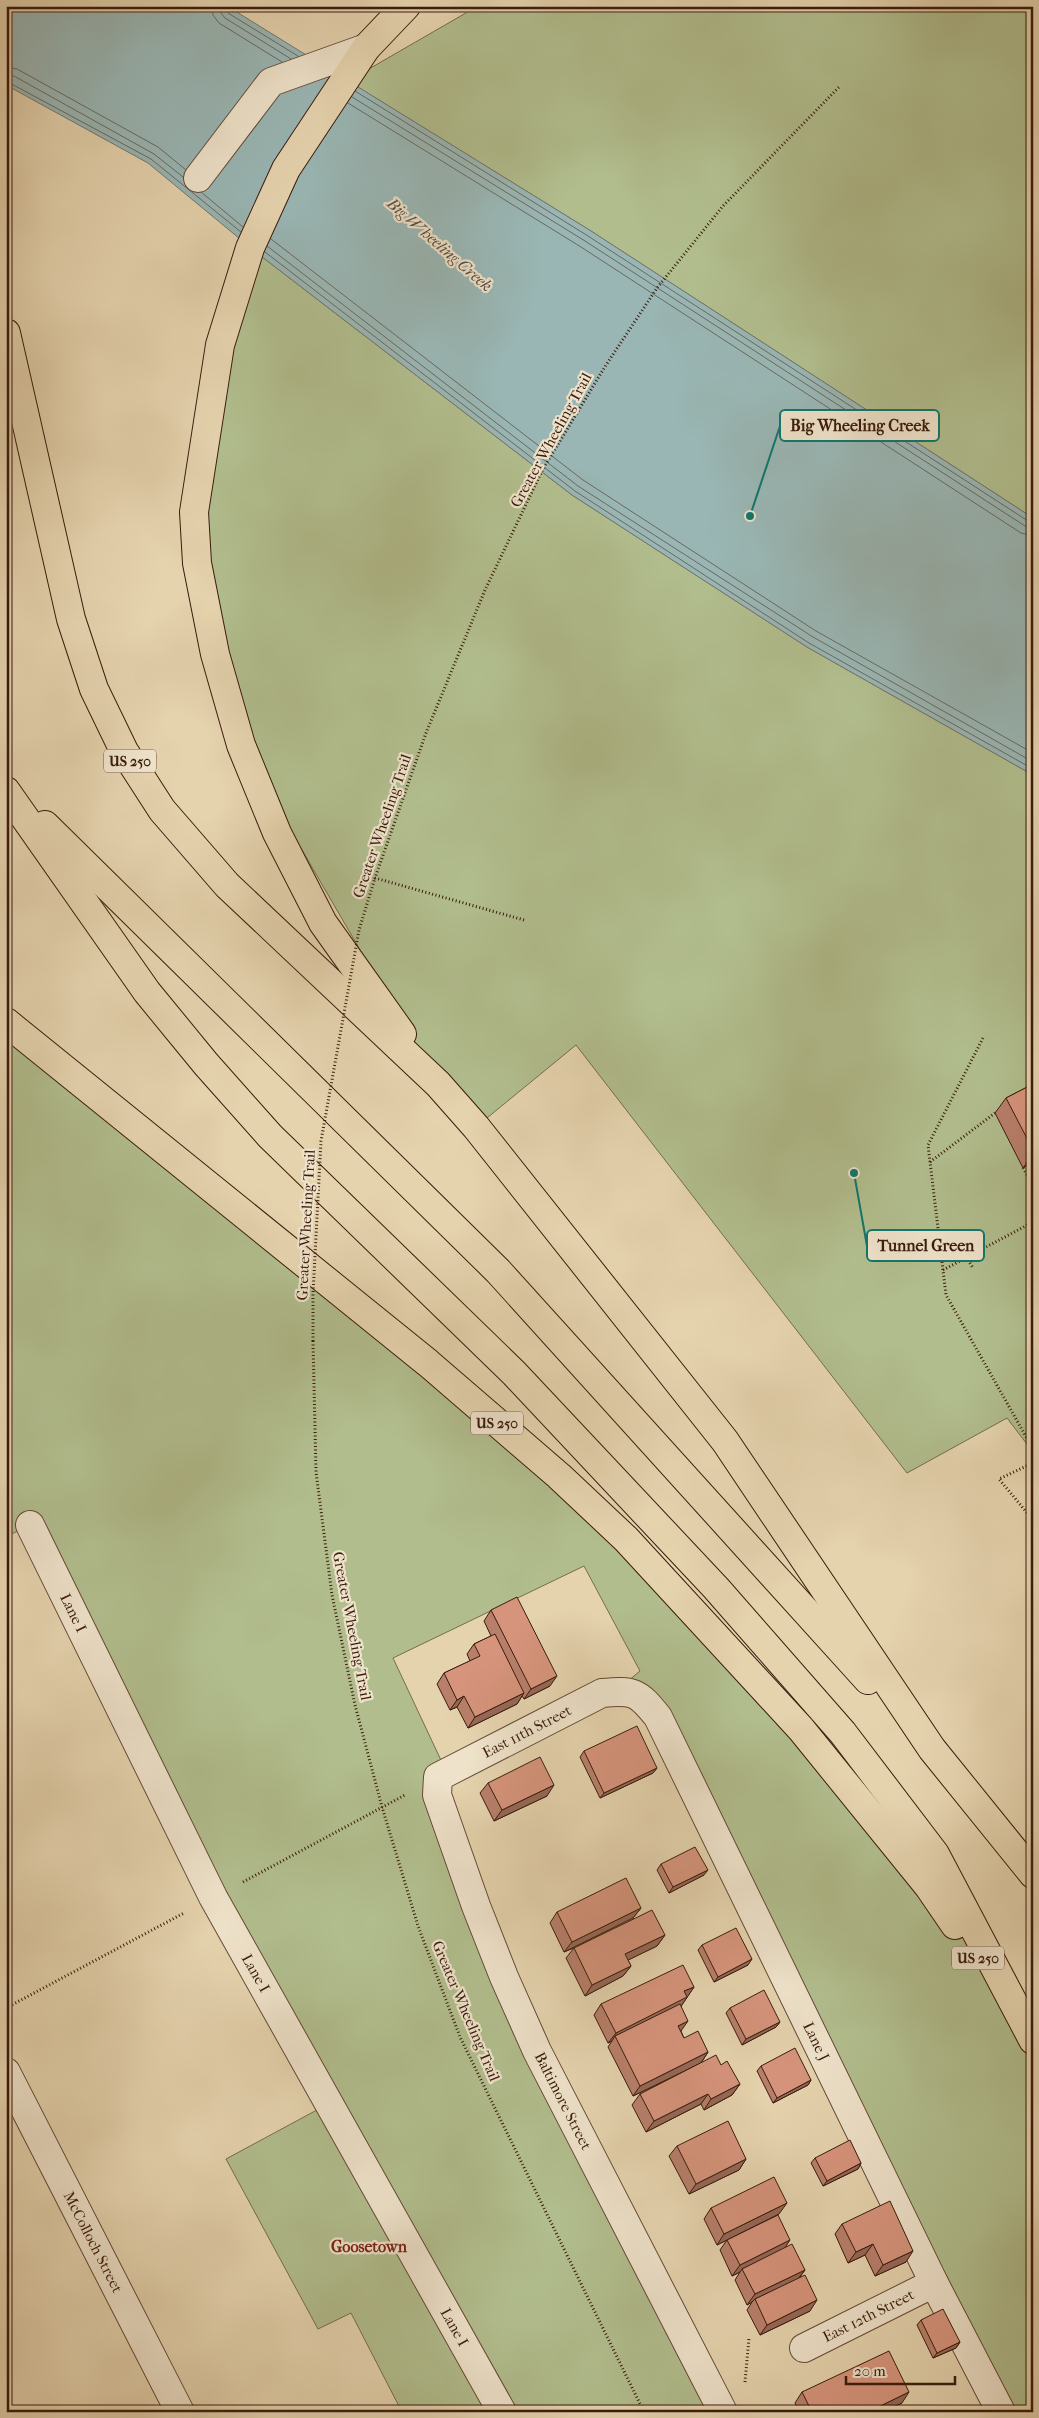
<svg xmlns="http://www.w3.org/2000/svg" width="1039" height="2418" viewBox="0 0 1039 2418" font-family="'IM FELL French Canon',serif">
	<rect width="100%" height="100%" fill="#e5d3ae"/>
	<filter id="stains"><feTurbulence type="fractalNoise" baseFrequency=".004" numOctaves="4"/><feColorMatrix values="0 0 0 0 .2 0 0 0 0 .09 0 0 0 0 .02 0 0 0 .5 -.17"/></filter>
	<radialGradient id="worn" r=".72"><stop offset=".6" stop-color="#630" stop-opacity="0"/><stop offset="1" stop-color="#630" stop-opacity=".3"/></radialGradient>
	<g fill="#b1bd8d" stroke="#766c4c">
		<path d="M478,6H1033V518L591,231L348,81Z"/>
		<path d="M257,253L572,495L807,647L1033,775V1452L1007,1418L907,1473L576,1045L476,1127L438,1084L241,745L197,563L200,472Z"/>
		<path d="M6,1022L559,1476L929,1887L1027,2029L1033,2042V2412H1001L658,1717L616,1691L640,1671L584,1566L393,1658L447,1773L438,1777L476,1906L723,2412H402L351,2313L318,2329L226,2159L328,2104L29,1525L6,1537Z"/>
	</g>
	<path fill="#99b6b4" stroke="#737871" d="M6,6H227L591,231L1033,518V775L807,647L572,495L257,253L148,163L6,85Z"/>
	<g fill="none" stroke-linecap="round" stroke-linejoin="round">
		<g stroke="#6a6860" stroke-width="1">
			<path d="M212,6L213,15L219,23L282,62"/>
			<path d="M219,6L221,13L225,18L291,59"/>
			<path d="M226,6L228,13L298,56"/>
			<path d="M6,67L17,69L158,147L186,170"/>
			<path d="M6,75L14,76L154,154L183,177"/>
			<path d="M6,81L151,159L241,232"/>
			<path d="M355,91L588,236L1028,521L1033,522"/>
			<path d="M352,97L585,241L1025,526L1033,528"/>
			<path d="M348,103L581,247L1021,533L1033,536"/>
			<path d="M201,192L243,227"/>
			<path d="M271,239L583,480L816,631L1033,753"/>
			<path d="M267,246L578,486L813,637L1033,762"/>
			<path d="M265,252L575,491L809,643L1033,769"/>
		</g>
		<g stroke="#654934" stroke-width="30">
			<g id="minor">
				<path d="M198,178L271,82L366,48"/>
				<path id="s1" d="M30,1525L213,1897L502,2412"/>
				<path id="s2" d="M6,2072L180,2412"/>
				<path id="s3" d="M804,2348L934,2283"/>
				<path id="s4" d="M723,2412L537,2051L504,1977L476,1906L437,1795L438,1777L602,1693C634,1690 638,1692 658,1717L934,2283L1001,2412"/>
			</g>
		</g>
		<g stroke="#3a1b0c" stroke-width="30">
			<g id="highway">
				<path d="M6,333L71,619L94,689L124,751L162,810L227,885L438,1084L476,1127L725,1441L932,1749L1033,1874"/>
				<path d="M6,791L147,992L206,1064L270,1136L514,1373L716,1588L843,1733L935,1854L1033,2040"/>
				<path d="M45,825L498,1271L868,1680"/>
				<path d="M6,1022L428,1363L559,1476L626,1539L801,1729L929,1887L955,1925"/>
				<path d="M402,1034L323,923L277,833L241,745L215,654L197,563L194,512L220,345L250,248L286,169L366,48L406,6"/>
			</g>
		</g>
		<g stroke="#3a1b0c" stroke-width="3" stroke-dasharray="1 2.5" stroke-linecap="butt">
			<path d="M524,920L375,878L426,733L485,590L543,469L606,365L657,288L723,206L839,87"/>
			<path d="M983,1038L928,1145L946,1295L1033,1449"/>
			<path d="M930,1162L995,1113"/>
			<path d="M1023,1168L1033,1185"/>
			<path d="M966,1257L973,1268"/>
			<path d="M943,1270L1033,1222"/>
			<path d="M313,1341L316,1472L332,1595L355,1705L382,1807L418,1926L460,2037L644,2412"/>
			<path d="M1033,1463L999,1479L1033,1520"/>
			<path d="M243,1882L405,1795"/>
			<path d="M6,2008L184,1913"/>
			<path d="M745,2382L749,2338"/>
		</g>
		<use href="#minor" stroke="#eee2ca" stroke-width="28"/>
		<use href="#highway" stroke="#e5d3ae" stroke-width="28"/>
		<path stroke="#3a1b0c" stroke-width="3" stroke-dasharray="1 2.5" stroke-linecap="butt" d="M313,1341V1294L321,1141L359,930L375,878"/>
	</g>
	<g fill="#b87f6b" stroke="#3a1b0c">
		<path d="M1033,1084V1162L1023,1168L995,1113L1006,1098Z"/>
		<path d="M491,1610L550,1686L524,1699L522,1696L517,1704L468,1728L457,1707L450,1710L437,1684L444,1673L470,1661L467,1654L474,1644L491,1636L484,1621Z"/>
		<path d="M584,1751L657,1768L653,1773L600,1798L580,1757Z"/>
		<path d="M488,1783L547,1796L494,1821L480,1793Z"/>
		<path d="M661,1864L704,1875L669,1893L657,1870Z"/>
		<path d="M641,1908L633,1918L665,1935L657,1946L628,1960L631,1966L623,1976L585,1996L566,1958L574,1948L564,1952L550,1923L557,1912Z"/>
		<path d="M702,1945L748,1965L714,1982L698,1950Z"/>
		<path d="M694,1987L681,2006V2031L684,2038L708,2052L701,2063L633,2096L608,2047L612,2041L608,2043L594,2015L601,2004Z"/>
		<path d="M730,2008L780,2022L776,2027L742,2045L726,2013Z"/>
		<path d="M721,2065L740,2084L732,2095L704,2110L701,2104L646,2132L632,2105L640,2094Z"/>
		<path d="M761,2066L811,2080L808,2085L773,2103L757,2071Z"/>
		<path d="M677,2146L746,2159L739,2170L689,2194L669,2156Z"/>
		<path d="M815,2158L861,2163L858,2169L823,2186L811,2163Z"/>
		<path d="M711,2208L779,2214L730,2238L784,2248L805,2270L800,2277L810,2311L760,2335L747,2310L752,2302L747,2305L735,2280L740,2272L732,2276L720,2250L727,2240L717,2245L704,2219Z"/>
		<path d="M842,2224L906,2262L875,2276L865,2255L848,2263L835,2234Z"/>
		<path d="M921,2320L960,2342L956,2348L933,2358L917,2325Z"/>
		<path d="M802,2392L902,2403L883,2412H799L795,2403Z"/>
	</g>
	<g fill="#966857" stroke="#3a1b0c">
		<path d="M1033,1154V1162L1023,1168Z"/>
		<path d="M557,1676L550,1686L524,1699L531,1689Z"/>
		<path d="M524,1693L517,1704L468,1728L475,1717Z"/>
		<path d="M464,1696L457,1707L450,1710L457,1700Z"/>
		<path d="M657,1768L653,1773L600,1798L604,1793Z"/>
		<path d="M554,1785L547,1796L494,1821L502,1810Z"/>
		<path d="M708,1870L704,1875L669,1893L673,1887Z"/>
		<path d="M641,1908L633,1918L564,1952L572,1942Z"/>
		<path d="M665,1935L657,1946L618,1965L625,1954Z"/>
		<path d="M752,1959L748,1965L714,1982L718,1977Z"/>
		<path d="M631,1966L623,1976L585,1996L592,1985Z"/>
		<path d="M694,1987L680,2008L615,2036L612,2041L608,2043L616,2033L684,1991Z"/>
		<path d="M688,2021L681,2031L670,2037L678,2026Z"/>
		<path d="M780,2022L776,2027L742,2045L746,2039Z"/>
		<path d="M708,2052L701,2063L633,2096L640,2086Z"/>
		<path d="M811,2080L808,2085L773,2103L777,2098Z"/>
		<path d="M740,2084L732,2095L704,2110L711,2099Z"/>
		<path d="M708,2094L701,2104L646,2132L654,2121Z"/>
		<path d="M746,2159L739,2170L689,2194L696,2184Z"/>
		<path d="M861,2163L858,2169L823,2186L827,2181Z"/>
		<path d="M787,2203L779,2214L717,2245L724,2234Z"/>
		<path d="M790,2240L783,2251L742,2269L740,2272L732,2276L740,2265Z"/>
		<path d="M873,2244L865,2255L848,2263L856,2252Z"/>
		<path d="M913,2251L906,2262L875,2276L883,2265Z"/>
		<path d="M805,2270L797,2280L755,2299L752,2302L747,2305L755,2294Z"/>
		<path d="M817,2300L810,2311L760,2335L767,2325Z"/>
		<path d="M960,2342L956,2348L933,2358L937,2353Z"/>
		<path d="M909,2392L902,2403L883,2412H868Z"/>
	</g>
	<g fill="#d6947c" stroke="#3a1b0c">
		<path d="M1033,1084V1150L1006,1098Z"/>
		<path d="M517,1597L557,1676L531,1689L491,1610Z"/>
		<path d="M495,1634L524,1693L475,1717L464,1696L457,1700L444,1673L480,1656L474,1644Z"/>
		<path d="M637,1726L657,1768L604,1793L584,1751Z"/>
		<path d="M540,1757L554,1785L502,1810L488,1783Z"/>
		<path d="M695,1847L708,1870L673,1887L661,1864Z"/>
		<path d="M626,1878L641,1908L572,1942L557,1912Z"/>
		<path d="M652,1910L665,1935L625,1954L631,1966L592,1985L574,1948Z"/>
		<path d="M736,1928L752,1959L718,1977L702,1945Z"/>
		<path d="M683,1965L694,1987L684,1991L687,1997L616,2033L601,2004Z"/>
		<path d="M764,1990L780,2022L746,2039L730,2008Z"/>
		<path d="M680,2004L688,2021L678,2026L684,2038L698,2031L708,2052L640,2086L615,2036Z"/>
		<path d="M795,2048L811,2080L777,2098L761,2066Z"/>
		<path d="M716,2055L721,2065L727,2061L740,2084L711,2099L708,2094L654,2121L640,2094Z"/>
		<path d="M728,2121L746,2159L696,2184L677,2146Z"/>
		<path d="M850,2140L861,2163L827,2181L815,2158Z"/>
		<path d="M774,2177L787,2203L724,2234L711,2208Z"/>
		<path d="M890,2201L913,2251L883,2265L873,2244L856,2252L842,2224Z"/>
		<path d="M778,2215L790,2240L740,2265L727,2240Z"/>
		<path d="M792,2244L805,2270L755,2294L742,2269Z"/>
		<path d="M805,2275L817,2300L767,2325L755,2299Z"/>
		<path d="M943,2309L960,2342L937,2353L921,2320Z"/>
		<path d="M889,2351L909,2392L868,2412H812L802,2392Z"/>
		<path d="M898,2408L900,2412H889Z"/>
	</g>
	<g text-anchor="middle" stroke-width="4.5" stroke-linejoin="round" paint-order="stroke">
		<g fill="#eee2ca" stroke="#705745" stroke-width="1">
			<rect x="104" y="749.5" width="52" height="23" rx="4"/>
			<rect x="471" y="1411.5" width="52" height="23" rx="4"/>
			<rect x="952" y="1946.5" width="52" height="23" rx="4"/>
		</g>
		<g font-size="14" font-weight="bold" fill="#3a1b0c">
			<text x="130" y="766">US 250</text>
			<text x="497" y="1428">US 250</text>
			<text x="978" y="1963">US 250</text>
		</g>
		<g font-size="15" fill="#3a1b0c" stroke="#eee2ca">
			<text transform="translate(551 440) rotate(-61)" y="5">Greater Wheeling Trail</text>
			<text transform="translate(382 826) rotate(-71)" y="5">Greater Wheeling Trail</text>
			<text transform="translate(306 1225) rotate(-87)" y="5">Greater Wheeling Trail</text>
			<text dy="5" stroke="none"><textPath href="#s1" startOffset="98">Lane I</textPath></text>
			<text transform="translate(352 1626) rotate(79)" y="5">Greater Wheeling Trail</text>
			<text dy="5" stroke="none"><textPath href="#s4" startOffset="799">East 11th Street</textPath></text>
			<text dy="5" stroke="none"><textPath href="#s1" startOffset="502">Lane I</textPath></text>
			<text transform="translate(466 2011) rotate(67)" y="5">Greater Wheeling Trail</text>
			<text dy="5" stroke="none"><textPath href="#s4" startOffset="1310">Lane J</textPath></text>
			<text transform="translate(563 2101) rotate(63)" y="5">Baltimore Street</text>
			<text dy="5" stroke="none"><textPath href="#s2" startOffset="191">McColloch Street</textPath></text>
			<text dy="5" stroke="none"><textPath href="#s3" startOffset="72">East 12th Street</textPath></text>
			<text dy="5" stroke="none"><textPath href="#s1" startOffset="908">Lane I</textPath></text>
		</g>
		<g font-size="16" font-style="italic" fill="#564a3e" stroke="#eee2ca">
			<text transform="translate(440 244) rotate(41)" y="6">Big Wheeling Creek</text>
		</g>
		<g font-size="16" font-weight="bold" fill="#7a1f14" stroke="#eee2ca">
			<text x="369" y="2252">Goosetown</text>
		</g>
	</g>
	<path fill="none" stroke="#0f766e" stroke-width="2" d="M750 516L780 426M854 1173L867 1246"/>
	<g fill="#0f766e" stroke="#eee2ca" stroke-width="2">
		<circle cx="750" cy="516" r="5"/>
		<circle cx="854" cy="1173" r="5"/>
	</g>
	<g fill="#eee2ca" stroke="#0f766e" stroke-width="2">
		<rect x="780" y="410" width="159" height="31" rx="5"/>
		<rect x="867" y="1230" width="117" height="31" rx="5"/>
	</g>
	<g font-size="16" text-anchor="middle" font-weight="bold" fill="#3a1b0c">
		<text x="860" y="431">Big Wheeling Creek</text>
		<text x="926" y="1251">Tunnel Green</text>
	</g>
	<rect width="1039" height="2418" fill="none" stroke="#e5d3ae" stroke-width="25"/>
	<rect x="8" y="8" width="1024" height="2403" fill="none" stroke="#3a1b0c" stroke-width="2.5"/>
	<rect x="12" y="12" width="1014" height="2393" fill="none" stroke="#3a1b0c"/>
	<path d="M846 2376v8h109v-8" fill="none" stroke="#3a1b0c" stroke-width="2.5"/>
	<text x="854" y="2376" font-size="15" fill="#3a1b0c" stroke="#eee2ca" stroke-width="4" paint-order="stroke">20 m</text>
	<rect width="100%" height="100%" filter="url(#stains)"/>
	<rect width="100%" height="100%" fill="url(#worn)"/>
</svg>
